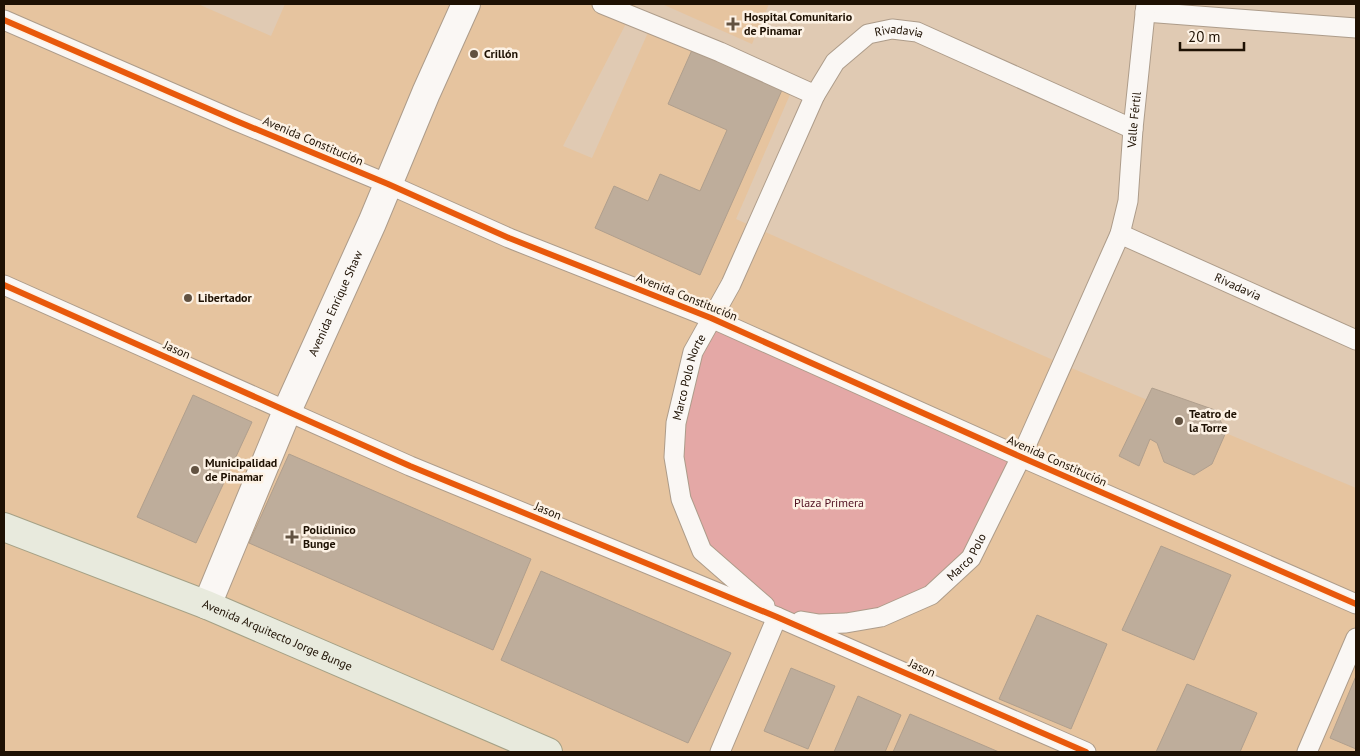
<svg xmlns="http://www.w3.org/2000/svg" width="1360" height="756" viewBox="0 0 1360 756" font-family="'PT Sans',sans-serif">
	<rect width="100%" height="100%" fill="#e0cab3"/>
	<g fill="#e6c49f">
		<path d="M4,4H198L271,36L285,4H636L563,146L592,158L650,28L792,90L736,219L1062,364L1356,488V752H4Z"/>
		<path d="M662,4H769L752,44Z"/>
	</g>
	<path fill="#e4a8a6" d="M711,318L1021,457L971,558L881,617H777L702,551L674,457Z"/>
	<g fill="#bead9b" stroke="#b09f8d">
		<path d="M692,50L782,90L700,275L595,228L614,186L648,201L660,174L700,191L727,130L668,104Z"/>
		<path d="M1152,388L1215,410L1226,432L1212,464L1194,475L1164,462L1157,443L1150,439L1139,466L1119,456Z"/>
		<path d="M193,395L252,422L196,543L137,517Z"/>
		<path d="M289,454L531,559L493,650L249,543Z"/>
		<path d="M1161,546L1231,575L1194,660L1122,630Z"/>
		<path d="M541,571L731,653L688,743L501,660Z"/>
		<path d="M1037,615L1107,644L1071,729L999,699Z"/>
		<path d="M791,668L835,686L808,749L764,731Z"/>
		<path d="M1356,676V749L1330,738Z"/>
		<path d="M1187,684L1257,713L1240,752H1156Z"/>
		<path d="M858,696L901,715L885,752H834Z"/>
		<path d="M910,714L999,752H893Z"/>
	</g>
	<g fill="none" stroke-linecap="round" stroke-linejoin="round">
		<g stroke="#ad9c8a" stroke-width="21">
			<g id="minor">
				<path id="s1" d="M602,4L720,52L815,95L835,62L868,34L892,29L917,32L1133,129"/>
				<path d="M1145,12L1356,28"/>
				<path d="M4,20L234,120L388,184L509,238L711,318L1021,457L1356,604"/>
				<path id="s2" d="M1120,234L1356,340"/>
				<path d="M4,285L410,466L777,617L1086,752"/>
				<path id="s3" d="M765,606L702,551L681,499L674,457L676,423L693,352L731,284L815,95"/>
				<path id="s4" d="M801,621L819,624L846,623L881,617L931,595L971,558L1021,457L1120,234L1128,201L1133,129L1146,4"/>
				<path d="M720,752L777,617"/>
				<path d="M1307,752L1356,638"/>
			</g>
		</g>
		<g stroke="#ad9c8a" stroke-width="30">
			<g id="secondary">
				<path id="s5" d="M207,605L287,411L372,223L426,93L466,4"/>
			</g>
		</g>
		<g stroke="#a5a186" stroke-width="30">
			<g id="primary">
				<path id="s6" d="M4,527L207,605L548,752"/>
			</g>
		</g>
		<use href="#minor" stroke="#faf7f4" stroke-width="19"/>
		<use href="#secondary" stroke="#faf7f4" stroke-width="28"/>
		<use href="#primary" stroke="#e8eadd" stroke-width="28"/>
		<g stroke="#fdf2e5" stroke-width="9">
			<g id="cycleway">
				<path d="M4,20L234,120L388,184L509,238L711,318L1021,457L1356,604"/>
				<path d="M4,285L410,466L777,617L1086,752"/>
			</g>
		</g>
		<use href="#cycleway" stroke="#e8590c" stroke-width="6"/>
	</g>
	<g fill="#625241" stroke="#fdf2e5" stroke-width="2">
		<path d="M730.5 16.5h5v5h5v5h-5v5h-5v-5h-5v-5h5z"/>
		<circle cx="474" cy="54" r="5"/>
		<circle cx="188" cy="298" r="5"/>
		<circle cx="1179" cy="421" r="5"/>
		<circle cx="195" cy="470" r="5"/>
		<path d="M289.5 529.5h5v5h5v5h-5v5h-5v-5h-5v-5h5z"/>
	</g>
	<g text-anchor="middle" stroke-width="5" stroke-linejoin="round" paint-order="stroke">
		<g font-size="12" font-weight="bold" fill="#1e1103" stroke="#fdf2e5" text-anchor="start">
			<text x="744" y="21">Hospital Comunitario<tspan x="744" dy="14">de Pinamar</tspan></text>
			<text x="484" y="58">Crillón</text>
			<text x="198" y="302">Libertador</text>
			<text x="1189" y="418">Teatro de<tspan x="1189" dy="14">la Torre</tspan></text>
			<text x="205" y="467">Municipalidad<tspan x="205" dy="14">de Pinamar</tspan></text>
			<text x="303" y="534">Policlinico<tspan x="303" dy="14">Bunge</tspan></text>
		</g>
		<g font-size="12" fill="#1e1103" stroke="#fdf2e5">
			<text dy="4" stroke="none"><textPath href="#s1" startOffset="345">Rivadavia</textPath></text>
			<text dy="4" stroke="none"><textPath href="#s4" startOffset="662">Valle Fértil</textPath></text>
			<text transform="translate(313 141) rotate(23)" y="4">Avenida Constitución</text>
			<text dy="4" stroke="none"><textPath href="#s2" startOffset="129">Rivadavia</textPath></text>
			<text transform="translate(687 297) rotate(22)" y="4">Avenida Constitución</text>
			<text dy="4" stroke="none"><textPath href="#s5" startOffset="328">Avenida Enrique Shaw</textPath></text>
			<text transform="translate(177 350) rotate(24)" y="4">Jason</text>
			<text dy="4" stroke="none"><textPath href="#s3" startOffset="264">Marco Polo Norte</textPath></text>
			<text transform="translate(1057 461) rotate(24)" y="4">Avenida Constitución</text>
			<text transform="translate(548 511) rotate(22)" y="4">Jason</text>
			<text dy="4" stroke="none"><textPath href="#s4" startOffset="188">Marco Polo</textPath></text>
			<text dy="4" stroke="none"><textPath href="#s6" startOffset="294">Avenida Arquitecto Jorge Bunge</textPath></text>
			<text transform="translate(922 668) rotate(24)" y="4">Jason</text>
		</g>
		<g font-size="12" fill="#501122" stroke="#fdf2e5">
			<text x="829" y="507">Plaza Primera</text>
		</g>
	</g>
	<rect width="1360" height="756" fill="none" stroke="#1e1103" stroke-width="10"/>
	<path d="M1180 42v8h64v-8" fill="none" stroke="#1e1103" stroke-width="2.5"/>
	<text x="1188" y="42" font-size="15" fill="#1e1103" stroke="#fdf2e5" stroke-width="4" paint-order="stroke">20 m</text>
</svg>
